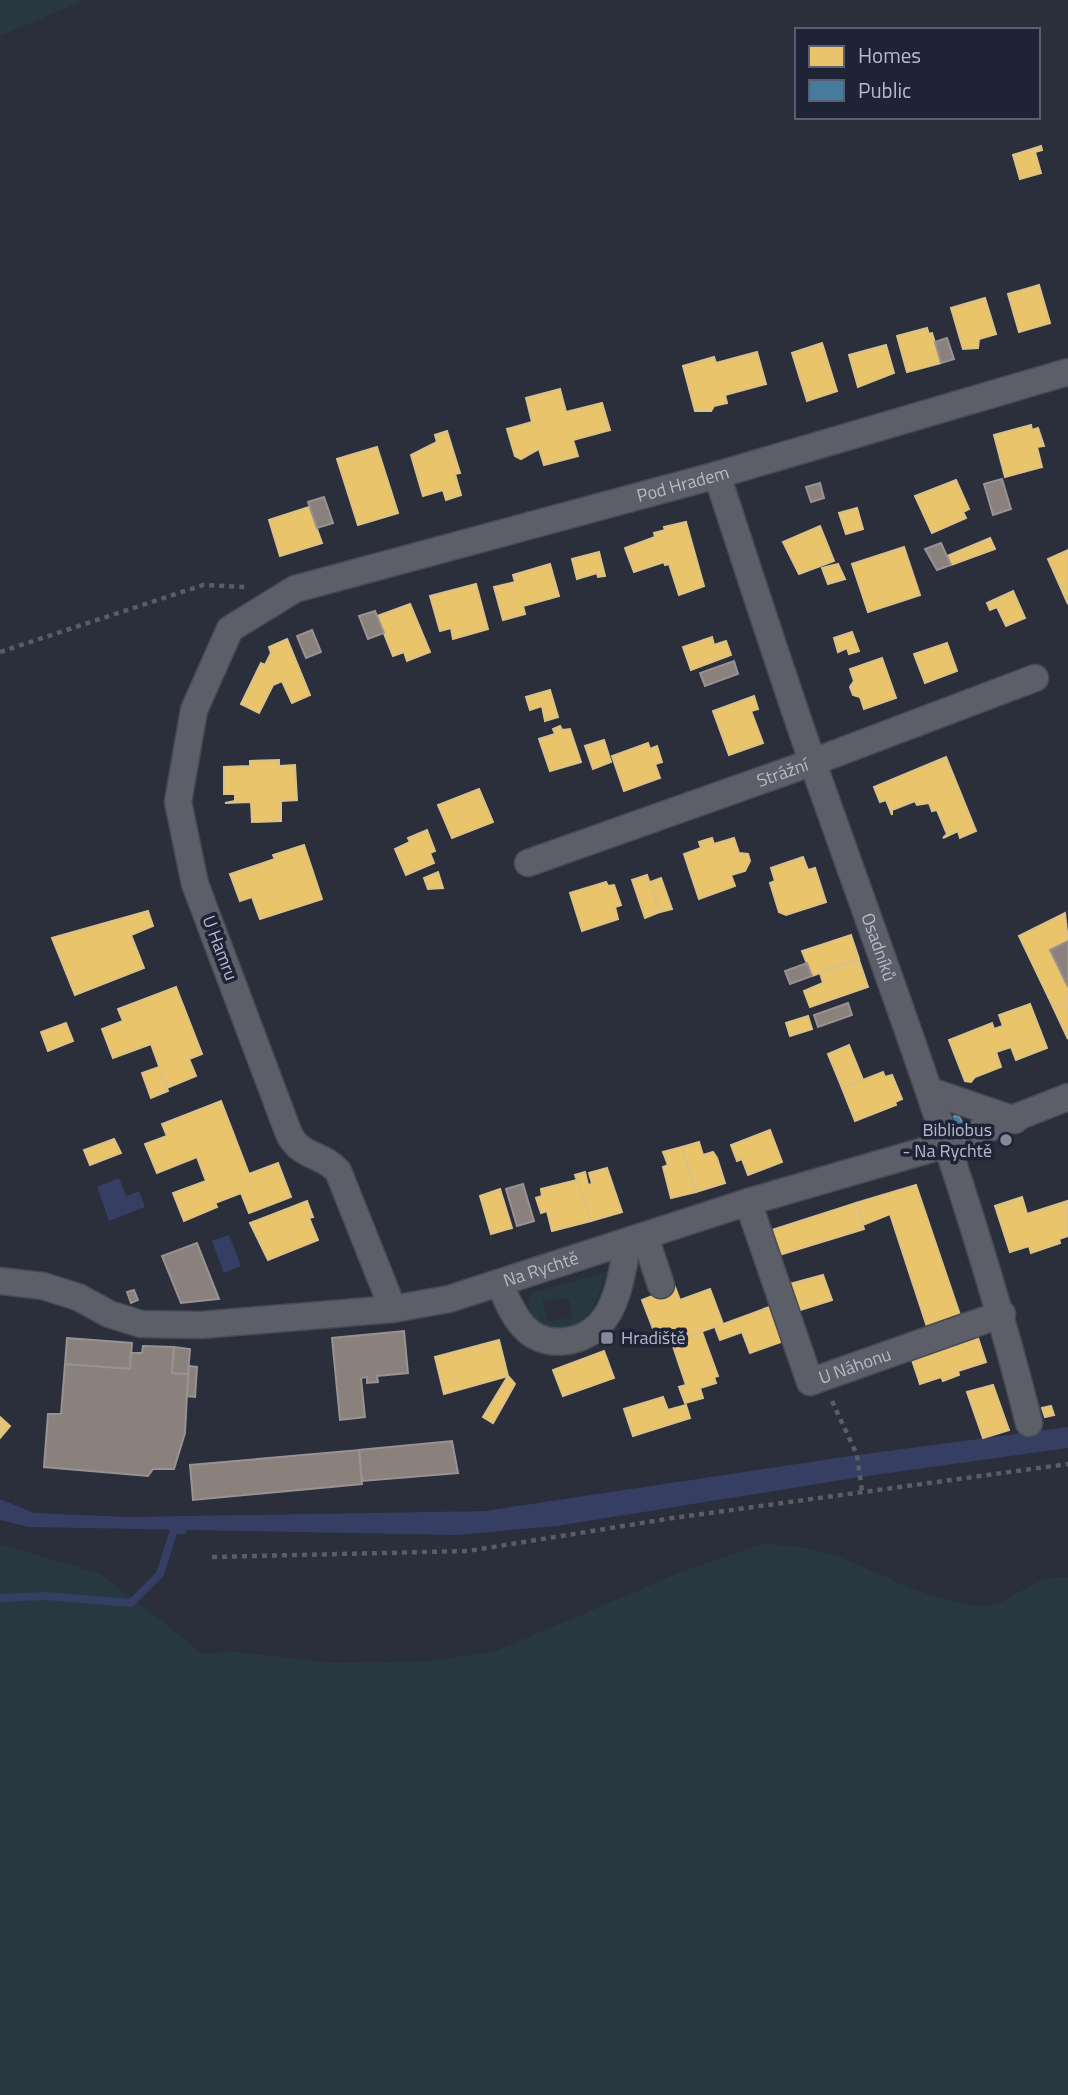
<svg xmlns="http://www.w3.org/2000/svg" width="1068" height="2095" viewBox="0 0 1068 2095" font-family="'Titillium Web',sans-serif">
	<rect width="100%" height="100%" fill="#2b2e3b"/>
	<g fill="#283841" fill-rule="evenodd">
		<path d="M0,0H85L0,36Z"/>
		<path d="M607,1272C601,1287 595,1309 583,1320C561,1339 517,1324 532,1293ZM569,1299L572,1318L548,1321L542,1300Z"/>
		<path d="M764,1543C786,1546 812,1547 833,1555C881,1572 932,1604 984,1606C1008,1607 1032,1574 1068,1577V2095H0V1544L101,1574L202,1653L237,1652L333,1663L431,1661L496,1651L681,1572Z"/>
	</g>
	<g fill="#363e63">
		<path d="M119,1178L126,1196L139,1191L145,1207L109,1221L97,1187Z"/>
		<path d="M229,1235L241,1266L224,1273L212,1241Z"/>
		<path d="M1068,1427V1448L867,1476L557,1526L455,1535L29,1527L0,1520V1499L34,1513L128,1517L485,1511L857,1455Z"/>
	</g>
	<g fill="#e9c46a" stroke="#dac187" stroke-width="2">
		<path d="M1041,146L1042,150L1035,152L1041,173L1020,179L1013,155Z"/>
		<path d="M1039,285L1050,323L1019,332L1008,294Z"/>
		<path d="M985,298L996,334L979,339L978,348L963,349L951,308Z"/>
		<path d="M927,328L929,334L932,333L941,363L907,372L897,336Z"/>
		<path d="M822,343L837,391L807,401L792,353Z"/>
		<path d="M886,345L894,373L858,387L849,355Z"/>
		<path d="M757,352L766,384L725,395L727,403L714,406L711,411H695L683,366L714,357L716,363Z"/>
		<path d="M560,389L566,412L602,403L610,430L573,440L578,456L544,465L539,449L521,459L515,456L507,429L532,422L526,398Z"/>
		<path d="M1031,425L1032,430L1038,428L1044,446L1037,447L1042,467L1005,477L994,435Z"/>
		<path d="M447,431L460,473L455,474L461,495L446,500L443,490L423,496L411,455L437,442L435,435Z"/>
		<path d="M377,447L398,513L358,525L337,459Z"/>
		<path d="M956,480L969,509L963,512L966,518L932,533L915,496Z"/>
		<path d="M309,507L322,543L280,556L269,520Z"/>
		<path d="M857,508L863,529L846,534L839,513Z"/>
		<path d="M686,522L704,586L679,595L669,564L665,565L664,562L634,572L625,548L655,537L654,533L665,530L664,527Z"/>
		<path d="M820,526L834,561L799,574L783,542Z"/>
		<path d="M990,538L995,549L951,565L947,556Z"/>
		<path d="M904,547L920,595L868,612L852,564Z"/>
		<path d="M1068,550V604L1048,559Z"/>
		<path d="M599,552L605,576L598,577L597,573L577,579L572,559Z"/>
		<path d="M550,564L559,596L523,606L525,614L503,620L494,587L515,582L513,575Z"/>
		<path d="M838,564L845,579L828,584L822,568Z"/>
		<path d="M476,584L488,629L453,639L451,628L440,631L430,596Z"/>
		<path d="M1013,591L1025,618L1006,626L997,607L990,610L987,603Z"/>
		<path d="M410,604L430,652L407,661L404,652L393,656L377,616Z"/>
		<path d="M852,632L859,651L849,654L847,648L838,652L834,638Z"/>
		<path d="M712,637L714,645L726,641L731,655L691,670L683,647Z"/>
		<path d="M287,639L310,695L292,703L282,681L273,685L259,713L241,704L261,663L265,665L271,653L269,647Z"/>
		<path d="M947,643L957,671L925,683L914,654Z"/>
		<path d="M882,658L896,698L864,709L860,697L853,695L850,687L854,681L850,669Z"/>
		<path d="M550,690L558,717L545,721L542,706L530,710L526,697Z"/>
		<path d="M754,696L758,709L751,711L763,743L729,755L713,711Z"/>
		<path d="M560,726L562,730L570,729L581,762L550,771L539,739L555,734L553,729Z"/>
		<path d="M604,740L611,762L593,769L585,746Z"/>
		<path d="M648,743L650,749L657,746L662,762L655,764L660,778L624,791L612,756Z"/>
		<path d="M946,757L976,831L960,838L958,831L943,838L947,834L937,810L932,811L929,803L917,805L915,801L892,810V815L886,800L880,802L874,787Z"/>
		<path d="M279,760V766L295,765L297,800L281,801V821L252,822L251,802L225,803L235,801V794H224V767L250,766V761Z"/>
		<path d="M479,789L493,822L452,838L438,805Z"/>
		<path d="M427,830L435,851L430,853L434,863L406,875L395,849L410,842L408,838Z"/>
		<path d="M712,838L714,844L734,838L739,853L748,854L750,861L745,871L731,875L735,886L699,899L684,854L701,848L699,842Z"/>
		<path d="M304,845L322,899L260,919L252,897L240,901L230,874L275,859L273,855Z"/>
		<path d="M803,857L808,870L815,868L826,902L786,915L779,912L770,883L775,881L771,868Z"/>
		<path d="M438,872L443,888L428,889L424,878Z"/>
		<path d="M647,875L660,912L645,918L632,880Z"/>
		<path d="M661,878L672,909L660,912L650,882Z"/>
		<path d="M606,882L608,886L614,885L621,905L615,907L618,919L582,931L570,893Z"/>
		<path d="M148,911L153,926L131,935L144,968L75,995L52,938Z"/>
		<path d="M1065,913L1068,941L1050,950L1068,987V999L1053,1007L1019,936Z"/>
		<path d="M851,935L859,959L812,976L802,951Z"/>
		<path d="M859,960L868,987L810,1007L804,991L823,983L820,973Z"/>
		<path d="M176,987L202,1054L189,1059L196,1076L167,1088L151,1044L113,1058L102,1029L123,1021L118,1009Z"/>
		<path d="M1068,999V1039L1053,1007Z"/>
		<path d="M1030,1004L1047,1048L1016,1060L1011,1047L996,1052L1001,1067L975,1077L971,1082L965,1081L949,1040L992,1023L994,1029L1003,1026L999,1015Z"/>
		<path d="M808,1016L812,1029L790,1036L786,1023Z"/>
		<path d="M66,1023L73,1041L48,1051L41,1032Z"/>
		<path d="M849,1045L863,1080L842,1088L828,1054Z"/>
		<path d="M159,1067L168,1091L151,1098L142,1073Z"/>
		<path d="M883,1072L885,1077L892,1075L902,1099L895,1102L896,1105L855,1121L842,1088Z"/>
		<path d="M221,1101L249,1174L278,1163L291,1197L249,1213L241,1193L215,1203L217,1207L184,1221L173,1193L206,1181L197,1157L157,1173L145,1144L167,1136L162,1124Z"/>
		<path d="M770,1130L782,1162L748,1175L742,1159L737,1161L731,1145Z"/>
		<path d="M114,1139L121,1153L90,1165L84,1150Z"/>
		<path d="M699,1142L703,1155L713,1152L717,1158L725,1183L696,1192L682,1147Z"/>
		<path d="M682,1147L696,1192L671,1198L663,1167L668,1165L663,1152Z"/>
		<path d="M607,1168L622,1212L591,1221L575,1175L585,1172L588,1185L592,1184L589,1173Z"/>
		<path d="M577,1180L591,1221L552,1231L547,1211L541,1213L536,1198L542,1196L541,1189Z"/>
		<path d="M916,1185L961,1318L928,1330L890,1214L863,1225L856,1203Z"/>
		<path d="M500,1189L512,1228L491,1234L480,1196Z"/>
		<path d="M1022,1197L1027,1214L1067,1201L1068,1236L1059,1239L1060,1243L1031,1253L1029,1246L1010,1252L995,1206Z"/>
		<path d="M307,1201L313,1217L309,1218L318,1240L268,1260L250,1223Z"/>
		<path d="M856,1203L864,1229L776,1256L769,1231Z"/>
		<path d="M823,1275L832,1300L794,1312L786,1285Z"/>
		<path d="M675,1287L680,1300L710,1289L723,1324L664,1345L661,1339H657L642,1300Z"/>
		<path d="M772,1306L784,1341L750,1353L742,1332L720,1340L715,1327Z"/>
		<path d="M702,1332L718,1376L714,1377L716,1383L700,1388L703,1398L685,1403L679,1387L686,1385L672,1343Z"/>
		<path d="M978,1338L986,1362L958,1371L959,1375L943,1381L941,1377L920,1384L912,1360Z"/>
		<path d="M499,1340L508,1376L444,1394L435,1357Z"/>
		<path d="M604,1351L614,1378L563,1396L553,1370Z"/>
		<path d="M508,1376L515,1384L493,1423L483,1417Z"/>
		<path d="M993,1385L1009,1430L983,1438L967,1392Z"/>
		<path d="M663,1397L668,1410L686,1405L690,1418L633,1436L624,1409Z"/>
		<path d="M1051,1406L1054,1415L1045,1417L1042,1408Z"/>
		<path d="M0,1417L10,1426L0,1438Z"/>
	</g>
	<path fill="#457b9d" stroke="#678eab" stroke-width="2" d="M958,1115L964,1125L952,1129L950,1118Z"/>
	<g fill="#8a817c" stroke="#979294" stroke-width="2">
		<path d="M947,338L954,359L941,363L935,342Z"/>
		<path d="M1002,479L1011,509L993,515L984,484Z"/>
		<path d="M820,483L824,498L811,502L806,487Z"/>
		<path d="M324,497L333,523L317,528L308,502Z"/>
		<path d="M941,543L951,565L937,570L925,549Z"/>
		<path d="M375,611L384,633L368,639L359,616Z"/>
		<path d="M312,630L321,652L306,658L297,636Z"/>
		<path d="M734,661L738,674L705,686L700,673Z"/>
		<path d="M1068,941V987L1050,950Z"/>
		<path d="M807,963L812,976L790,984L785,971Z"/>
		<path d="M848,1003L852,1015L818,1027L814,1015Z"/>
		<path d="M523,1184L534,1221L517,1226L506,1189Z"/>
		<path d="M197,1243L219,1299L181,1303L162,1256Z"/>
		<path d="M134,1290L138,1300L131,1303L127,1292Z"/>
		<path d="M404,1331L408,1373L377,1376L378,1382L367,1383V1377L361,1378L365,1417L340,1420L332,1338Z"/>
		<path d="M67,1338L132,1343L130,1369L65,1364Z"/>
		<path d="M143,1346L174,1347L172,1373L188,1374L185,1433L174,1469H153L148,1476L44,1467L48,1414H61L65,1364L130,1369L131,1353H142Z"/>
		<path d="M174,1347L190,1349L188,1374L172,1373Z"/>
		<path d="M189,1366L197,1367L195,1397L187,1396Z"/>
		<path d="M452,1441L458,1473L362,1481L359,1450Z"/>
		<path d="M359,1450L362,1484L193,1500L190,1465Z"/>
	</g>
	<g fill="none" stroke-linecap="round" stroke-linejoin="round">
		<path stroke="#363e63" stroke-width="8" d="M0,1598L46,1596L131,1603L160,1574L174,1530H183"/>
		<g stroke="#474a54" stroke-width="29">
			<g id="minor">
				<path id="s1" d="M717,475C749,572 780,669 814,766C891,984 973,1199 1029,1423"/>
				<path id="s2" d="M528,863L813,762L1035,678"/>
				<path d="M930,1091L1015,1120"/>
				<path id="s3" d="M748,1202L810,1382L1002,1314"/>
				<path d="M645,1237L661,1285"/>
				<path id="s4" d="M0,1281L43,1286L78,1297L109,1314L141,1324L201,1325L393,1309L449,1299L748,1202L948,1144L1068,1097"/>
				<path d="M500,1284C506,1298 512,1314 523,1326C542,1349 581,1345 600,1324C619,1304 622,1269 628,1243"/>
				<path id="s5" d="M393,1309L338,1171C323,1154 300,1157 289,1134L195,884L178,802L194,710L230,629L295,589L717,475L1068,372"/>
			</g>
		</g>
		<g stroke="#595d65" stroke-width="4.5" stroke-dasharray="5 5" stroke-linecap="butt">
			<path d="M0,652L203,585L245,587"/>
			<path d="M832,1401L857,1455L862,1491"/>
			<path d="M212,1557L468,1551L673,1518L1068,1464"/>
		</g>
		<use href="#minor" stroke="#5c5e68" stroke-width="26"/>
	</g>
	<g fill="#858999" stroke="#1e2336" stroke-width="2.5">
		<circle cx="1006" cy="1140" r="7"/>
		<rect x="600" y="1331" width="14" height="14" rx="3.5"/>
	</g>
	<g text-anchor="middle" stroke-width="7" stroke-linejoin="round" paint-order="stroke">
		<g font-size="18" fill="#b6bacb" stroke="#1e2336">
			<text dy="6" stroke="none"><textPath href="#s5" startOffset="1222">Pod Hradem</textPath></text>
			<text dy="6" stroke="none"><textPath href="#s2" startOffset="270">Strážní</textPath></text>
			<text dy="6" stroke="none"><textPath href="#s1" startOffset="499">Osadníků</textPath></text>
			<text transform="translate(220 948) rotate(69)" y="6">U Hamru</text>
			<text dy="6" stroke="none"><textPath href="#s4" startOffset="555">Na Rychtě</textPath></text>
			<text dy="6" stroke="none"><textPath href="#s3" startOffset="238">U Náhonu</textPath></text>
		</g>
		<g font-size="18" fill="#b6bacb" stroke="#1e2336" text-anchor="end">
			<text x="992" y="1136">Bibliobus<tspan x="992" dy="21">- Na Rychtě</tspan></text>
			<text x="621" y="1344" text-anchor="start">Hradiště</text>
		</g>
	</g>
	<rect x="795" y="28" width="245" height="91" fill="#1e2336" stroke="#5b5f72" stroke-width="2"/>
	<rect x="809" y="46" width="35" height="21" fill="#e9c46a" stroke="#5b5f72" stroke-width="2"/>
	<text x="858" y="63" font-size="21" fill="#b6bacb">Homes</text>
	<rect x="809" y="80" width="35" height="21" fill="#457b9d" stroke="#5b5f72" stroke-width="2"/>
	<text x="858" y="98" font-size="21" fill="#b6bacb">Public</text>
</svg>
